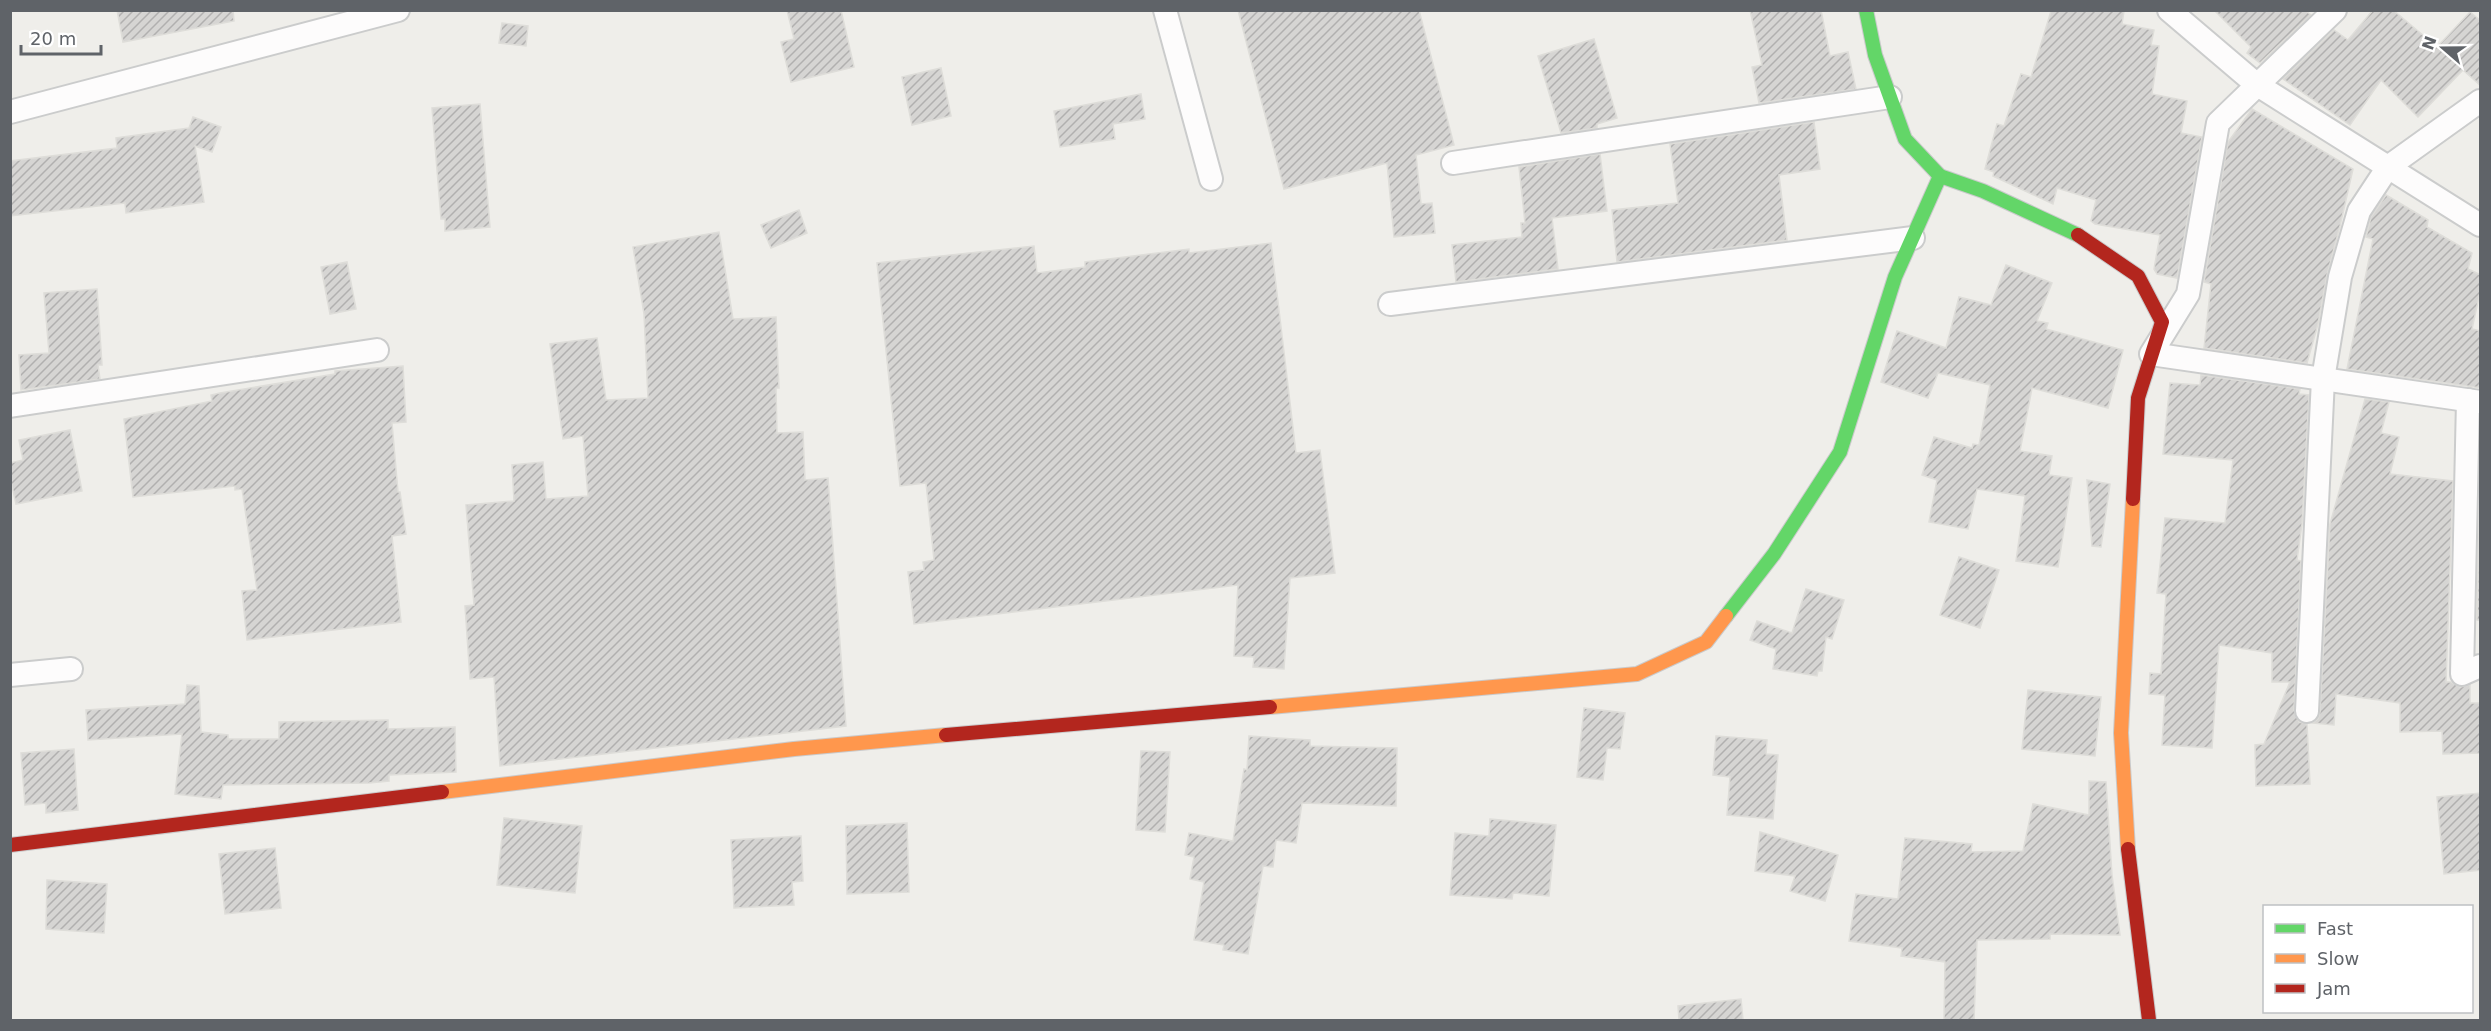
<svg xmlns="http://www.w3.org/2000/svg" width="2491" height="1031" viewBox="0 0 2491 1031" font-family="'DejaVu Sans',sans-serif">
	<defs>
		<pattern id="building-hatch" width="6" height="6" patternUnits="userSpaceOnUse" patternTransform="scale(1.5)"><rect width="6" height="6" fill="#d6d5d3"/><path d="M-1 1l2-2M0 6l6-6M5 7l2-2" fill="none" stroke="#b1b0af"/></pattern>
	</defs>
	<rect width="100%" height="100%" fill="#efeeea"/>
	<g fill="url(#building-hatch)" stroke="#deddd9" stroke-width="1.5">
		<path d="M117,10H233L234,21L123,42Z"/>
		<path d="M787,10H841L854,67L791,82L781,42L794,39Z"/>
		<path d="M1238,10H1419L1454,145L1416,155L1421,204L1432,203L1435,233L1394,237L1387,163L1284,189Z"/>
		<path d="M1750,10H1821L1830,56L1848,52L1856,89L1759,103L1752,67L1762,65Z"/>
		<path d="M2214,10H2305L2311,15L2260,63L2247,53L2251,47Z"/>
		<path d="M2373,10H2393L2437,47L2470,12L2481,21V86L2463,70L2418,117L2381,80L2350,125L2283,79L2334,30L2348,40Z"/>
		<path d="M2051,11H2124L2122,24L2154,30L2151,45L2159,46L2152,94L2187,101L2181,133L2202,137L2177,278L2157,274L2154,269L2160,235L2095,224L2091,221L2096,200L2057,188L2053,204L1993,176L1994,172L1985,169L1997,124L2004,126L2021,74L2031,77Z"/>
		<path d="M502,23L528,26L526,46L499,43Z"/>
		<path d="M1594,39L1617,118L1597,124V128L1561,133L1538,56Z"/>
		<path d="M941,68L951,116L912,125L902,77Z"/>
		<path d="M1141,94L1145,119L1113,124L1115,139L1060,147L1054,111Z"/>
		<path d="M480,104L490,227L445,231V219H441L432,108Z"/>
		<path d="M2252,109L2353,169L2340,226L2327,275L2318,324L2307,363L2204,348L2211,284L2204,282L2228,142Z"/>
		<path d="M193,117L221,127L212,152L195,146L204,202L126,213L125,203L10,216V161L117,148L116,138L189,128Z"/>
		<path d="M1814,122L1820,169L1779,175L1787,240L1617,262L1612,210L1678,203L1670,144Z"/>
		<path d="M1600,154L1607,211L1552,218L1558,269L1456,282L1452,245L1522,237L1521,223H1525L1519,167Z"/>
		<path d="M2386,195L2428,220L2427,227L2472,253L2468,269L2481,275V288L2472,329L2481,331V388L2347,369L2373,239L2366,237L2371,217Z"/>
		<path d="M799,210L807,233L771,248L761,225Z"/>
		<path d="M719,232L733,319L776,317L779,388H776L777,433L803,432L805,480L828,478L846,726L500,766L494,677L470,679L465,606L474,605L466,505L514,501L512,465L543,462L546,499L588,496L583,436L563,439L550,344L597,338L606,400L648,398L644,314L633,247Z"/>
		<path d="M1271,243L1296,453L1320,450L1335,573L1290,578L1284,669L1253,667L1254,657L1234,656L1238,585L914,624L908,572L924,570L923,562L934,560L926,483L900,486L877,263L1034,246L1037,273L1085,267V262L1189,249V253Z"/>
		<path d="M347,262L356,309L330,314L321,267Z"/>
		<path d="M2006,265L2052,283L2037,321L2048,323L2046,329L2123,350L2108,408L2032,388L2020,451L2052,456L2049,475L2072,478L2058,567L2016,561L2025,496L1977,489L1968,529L1929,522L1937,480L1922,475L1934,437L1972,448L1973,444L1979,445L1990,385L1938,373L1928,398L1881,382L1897,331L1946,348L1959,297L1991,305Z"/>
		<path d="M97,289L102,365H98L100,379L21,390L19,355L49,353L44,293Z"/>
		<path d="M403,366L406,422L392,423L398,492H400L406,534L392,536L401,622L247,640L242,591L257,590L242,489L235,490V486L133,497L124,419L212,401L211,395L220,393L335,374V371Z"/>
		<path d="M2201,375L2300,389L2299,394L2309,395L2302,524L2297,560L2301,561L2294,710L2299,722L2307,724L2310,784L2256,786L2255,745L2264,744L2290,682H2272V653L2219,645L2212,748L2162,745L2165,695L2149,694L2150,673L2161,674L2166,594L2157,593L2165,518L2225,523L2233,460L2163,454L2170,383L2200,385Z"/>
		<path d="M2365,399L2389,402L2381,433L2399,437L2390,474L2453,481L2446,682H2451L2460,687L2470,685V703H2481V753L2443,754L2442,731L2400,732V703L2336,694L2334,725L2312,723L2318,719L2320,712L2330,524Z"/>
		<path d="M70,430L82,491L16,504L10,477V463L23,460L19,440Z"/>
		<path d="M2087,480L2110,484L2101,547L2092,546Z"/>
		<path d="M2480,484H2481V621L2477,620Z"/>
		<path d="M1959,557L1999,570L1980,628L1940,615Z"/>
		<path d="M1806,589L1844,600L1832,639L1826,637L1822,671H1818L1817,676L1773,669L1776,649L1750,640L1757,621L1792,633Z"/>
		<path d="M187,685L199,686L201,732L228,735V739H279V722L388,720V729L455,727L456,772L389,775V781L369,783L223,785L221,799L175,794L182,734L88,740L86,710L185,704Z"/>
		<path d="M2028,690L2101,697L2095,756L2022,749Z"/>
		<path d="M1584,708L1625,713L1620,749L1607,748L1603,780L1577,777Z"/>
		<path d="M1249,736L1310,740V746L1397,748L1396,806L1302,803L1296,843L1276,840L1273,867L1263,866L1248,954L1223,950L1224,945L1194,940L1204,882L1190,879L1194,857L1185,855L1189,833L1233,841L1244,769L1247,770Z"/>
		<path d="M1716,736L1767,740L1766,754L1778,755L1773,819L1727,815L1730,777L1713,775Z"/>
		<path d="M74,749L78,810L46,813V803L25,805L21,753Z"/>
		<path d="M1141,751L1170,752L1165,832L1136,830Z"/>
		<path d="M2089,781L2106,782L2112,875L2120,935L2050,934V939L1977,940L1974,1020H1944L1945,962L1901,956L1902,948L1849,941L1856,894L1898,899L1905,838L1972,844L1971,852L2023,851L2033,804L2089,815Z"/>
		<path d="M2481,793V870L2444,874L2437,797Z"/>
		<path d="M504,818L582,826L575,893L497,885Z"/>
		<path d="M1490,819L1556,825L1549,896L1513,893L1512,899L1450,895L1455,833L1489,836Z"/>
		<path d="M907,823L909,892L847,894L846,826Z"/>
		<path d="M1760,832L1838,855L1825,901L1790,891L1795,876L1755,871Z"/>
		<path d="M801,836L803,881L792,882L794,905L734,908L731,840Z"/>
		<path d="M275,848L281,908L225,914L219,854Z"/>
		<path d="M47,880L107,884L104,933L46,929Z"/>
		<path d="M1741,999L1743,1020H1679L1678,1006Z"/>
	</g>
	<g fill="none" stroke-linecap="round" stroke-linejoin="round">
		<g stroke="#cbcccc" stroke-width="26">
			<g id="street">
				<path d="M1165,10L1211,179"/>
				<path d="M2169,10L2256,84L2480,225"/>
				<path d="M2335,10L2218,123L2188,294L2151,354L2480,402"/>
				<path d="M10,112L398,10"/>
				<path d="M1453,163L1890,97"/>
				<path d="M1390,304L1913,238"/>
				<path d="M2468,400L2462,674L2480,666"/>
				<path d="M10,406L377,350"/>
				<path d="M10,675L71,669"/>
				<path d="M2307,711L2323,379L2340,277L2359,211L2388,167L2480,101"/>
			</g>
		</g>
		<g stroke="#cacacb" stroke-width="16">
			<g id="fast">
				<path d="M1866,10L1875,55L1905,139L1940,176L1983,191L2078,235"/>
				<path d="M1726,616L1774,554L1840,452L1895,277L1940,176"/>
			</g>
		</g>
		<g stroke="#cacacb" stroke-width="16">
			<g id="slow">
				<path d="M1270,707L1637,674L1706,642L1726,616"/>
				<path d="M442,792L794,749L946,735"/>
				<path d="M2128,849L2121,733L2133,499"/>
			</g>
		</g>
		<g stroke="#cacacb" stroke-width="16">
			<g id="jam">
				<path d="M2078,235L2138,276L2162,322L2138,398L2133,499"/>
				<path d="M946,735L1270,707"/>
				<path d="M10,845L442,792"/>
				<path d="M2128,849L2149,1020"/>
			</g>
		</g>
		<use href="#street" stroke="#fdfcfc" stroke-width="22"/>
		<use href="#fast" stroke="#63d668" stroke-width="14"/>
		<use href="#slow" stroke="#ff974d" stroke-width="14"/>
		<use href="#jam" stroke="#b3261e" stroke-width="14"/>
	</g>
	<rect width="2491" height="1031" fill="none" stroke="#5f6368" stroke-width="24"/>
	<rect x="2263" y="905" width="210" height="108" fill="#ffffff" stroke="#bfc1c3" stroke-width="1.5"/>
	<rect x="2275" y="924" width="30" height="9" fill="#63d668" stroke="#bfc1c3" stroke-width="1.5"/>
	<text x="2317" y="935" font-size="18" fill="#5f6368">Fast</text>
	<rect x="2275" y="954" width="30" height="9" fill="#ff974d" stroke="#bfc1c3" stroke-width="1.5"/>
	<text x="2317" y="965" font-size="18" fill="#5f6368">Slow</text>
	<rect x="2275" y="984" width="30" height="9" fill="#b3261e" stroke="#bfc1c3" stroke-width="1.5"/>
	<text x="2317" y="995" font-size="18" fill="#5f6368">Jam</text>
	<g transform="translate(2443 48) rotate(290)" stroke="#ffffff" stroke-width="4.5" paint-order="stroke">
	<path d="M0-4.5L10 22L0 15L-10 22Z" fill="#5f6368"/>
	<text y="-9" font-size="16" font-weight="bold" text-anchor="middle" fill="#5f6368">N</text>
	</g>
	<path d="M21 45v9h80v-9" fill="none" stroke="#5f6368" stroke-width="3"/>
	<text x="30" y="45" font-size="18" fill="#5f6368" stroke="#ffffff" stroke-width="4.5" paint-order="stroke">20 m</text>
</svg>
